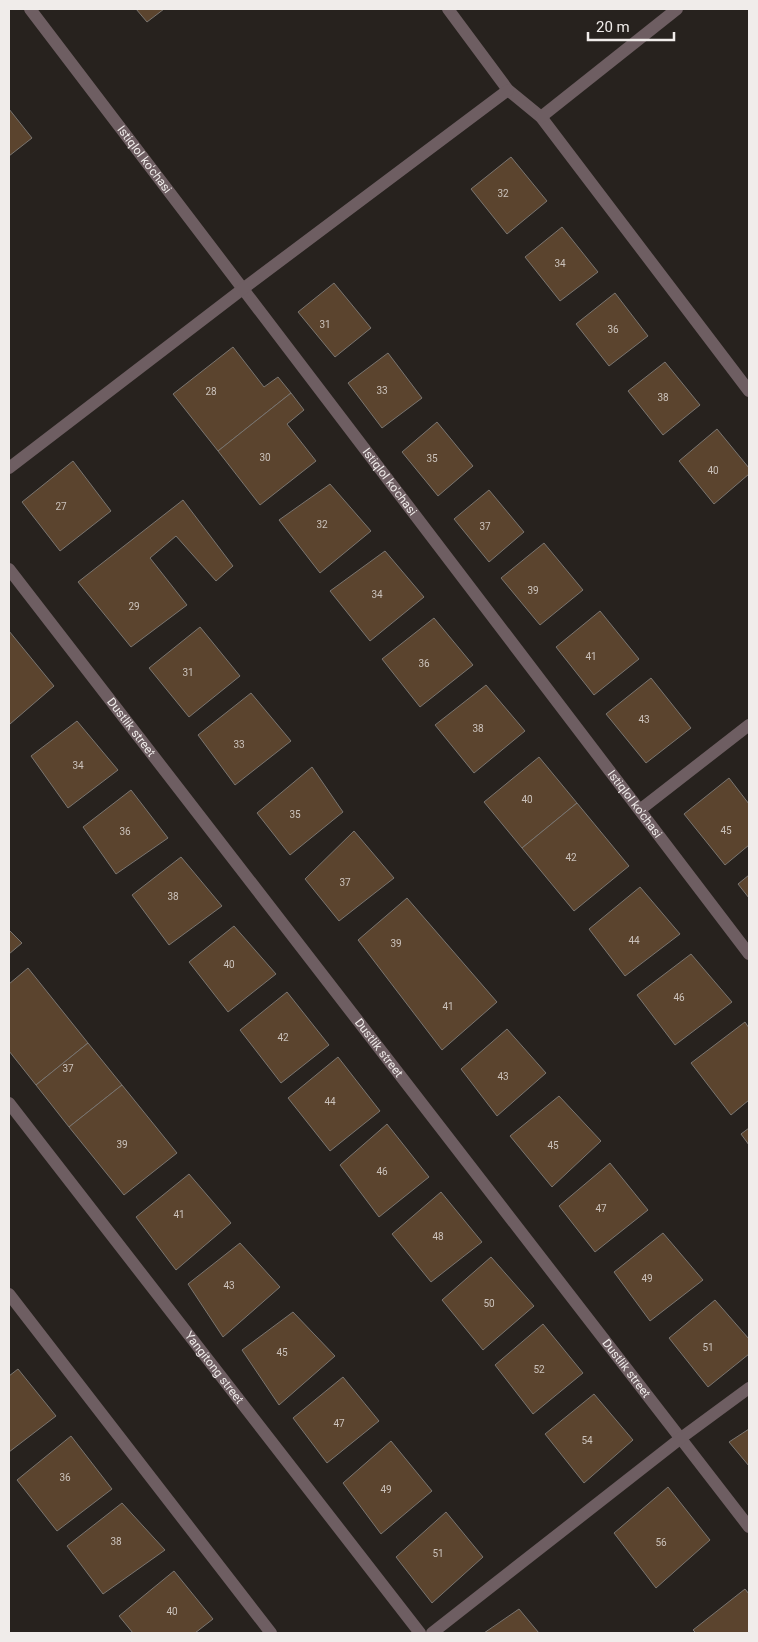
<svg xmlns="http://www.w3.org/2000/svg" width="758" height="1642" viewBox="0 0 758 1642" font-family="Roboto,sans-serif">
	<rect width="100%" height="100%" fill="#27221e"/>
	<g fill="#5b442e" stroke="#7a7570">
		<path d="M136,9H164L147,22Z"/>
		<path d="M9,109L32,138L9,156Z"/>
		<path d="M511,157L547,201L507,234L471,189Z"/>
		<path d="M562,227L598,272L560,301L525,257Z"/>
		<path d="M334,283L371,328L335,357L298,312Z"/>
		<path d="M615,293L648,336L609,366L576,324Z"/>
		<path d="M233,347L264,387L278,377L291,393L218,451L173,394Z"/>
		<path d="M388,353L422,398L382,428L348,383Z"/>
		<path d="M665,362L700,405L663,435L628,391Z"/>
		<path d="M291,393L304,410L287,424L316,461L260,505L218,451Z"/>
		<path d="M437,422L473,466L438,496L402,452Z"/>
		<path d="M717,429L749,468V474L714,504L679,461Z"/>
		<path d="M73,461L111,511L60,551L22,502Z"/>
		<path d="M330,484L371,531L320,573L279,520Z"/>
		<path d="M489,490L524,532L489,562L454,519Z"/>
		<path d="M183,500L233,566L216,581L176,536L150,558L187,605L131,647L78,582Z"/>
		<path d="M544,543L583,590L540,625L501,578Z"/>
		<path d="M385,551L424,597L370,641L330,591Z"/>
		<path d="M600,611L639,659L594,695L556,647Z"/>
		<path d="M434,618L473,665L420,707L382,659Z"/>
		<path d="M200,627L240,676L189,717L149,668Z"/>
		<path d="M9,631L54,686L10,724L9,723Z"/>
		<path d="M651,678L691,728L646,763L606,714Z"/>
		<path d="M486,685L525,731L474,773L435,725Z"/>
		<path d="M251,693L291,741L235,785L198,735Z"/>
		<path d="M77,721L118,770L68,808L31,756Z"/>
		<path d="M539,757L577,803L522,848L484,802Z"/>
		<path d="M312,767L343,812L290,855L257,813Z"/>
		<path d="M729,778L749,804V845L725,865L684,814Z"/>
		<path d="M131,790L168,838L116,874L83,827Z"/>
		<path d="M577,803L629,866L574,911L522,848Z"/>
		<path d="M354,831L394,878L339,921L305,879Z"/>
		<path d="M181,857L222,906L169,945L132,895Z"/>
		<path d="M749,875V898L738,884Z"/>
		<path d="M640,887L680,934L625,976L589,929Z"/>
		<path d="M407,898L497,1002L442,1050L358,940Z"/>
		<path d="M234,926L276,974L228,1012L189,962Z"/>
		<path d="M9,930L22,943L9,954Z"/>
		<path d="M691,954L732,1002L675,1045L637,995Z"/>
		<path d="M28,968L88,1043L36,1085L9,1051V984Z"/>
		<path d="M287,992L329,1045L281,1083L240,1030Z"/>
		<path d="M745,1022L749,1028V1100L731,1115L691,1063Z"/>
		<path d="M507,1029L546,1073L497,1116L461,1069Z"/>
		<path d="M88,1043L122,1085L69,1127L36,1085Z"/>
		<path d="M338,1057L380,1111L330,1151L288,1098Z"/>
		<path d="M122,1085L177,1153L124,1195L69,1127Z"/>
		<path d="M559,1096L601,1141L552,1187L510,1136Z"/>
		<path d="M387,1124L429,1177L379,1217L340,1165Z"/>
		<path d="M749,1128V1145L741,1134Z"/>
		<path d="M610,1163L648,1210L595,1252L559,1206Z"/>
		<path d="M189,1174L231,1223L176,1270L136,1217Z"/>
		<path d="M441,1192L482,1242L431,1282L392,1234Z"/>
		<path d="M663,1233L703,1280L650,1321L614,1272Z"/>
		<path d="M240,1243L280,1287L223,1337L188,1284Z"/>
		<path d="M491,1257L534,1306L483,1350L442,1300Z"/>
		<path d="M715,1300L749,1339V1354L708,1387L669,1338Z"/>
		<path d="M293,1312L335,1356L279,1405L242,1350Z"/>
		<path d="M543,1324L583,1373L533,1414L495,1365Z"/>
		<path d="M18,1369L56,1416L9,1452V1376Z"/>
		<path d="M343,1377L379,1421L327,1463L293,1418Z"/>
		<path d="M594,1394L633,1440L584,1483L545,1434Z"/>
		<path d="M749,1429V1466L729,1442Z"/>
		<path d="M71,1436L112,1489L57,1531L17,1480Z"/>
		<path d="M391,1441L432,1491L381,1534L343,1483Z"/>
		<path d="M668,1487L710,1540L656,1588L614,1533Z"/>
		<path d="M122,1503L165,1550L103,1594L67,1546Z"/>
		<path d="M446,1512L483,1557L432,1603L396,1557Z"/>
		<path d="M174,1571L213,1619L195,1633H133L119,1616Z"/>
		<path d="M745,1589L749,1594V1633H696L693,1630Z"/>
		<path d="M519,1609L539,1633H484Z"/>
	</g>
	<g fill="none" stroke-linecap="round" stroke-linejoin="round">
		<g stroke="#6e5e62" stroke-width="12">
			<path id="s1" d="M30,9L749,954"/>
			<path d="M448,9L508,90L541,117L749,391"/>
			<path d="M541,117L677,9"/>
			<path d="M9,468L244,288L508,90"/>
			<path id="s2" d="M9,569L749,1527"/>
			<path d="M641,809L749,725"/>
			<path id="s3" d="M9,1103L420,1633"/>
			<path d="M9,1294L271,1633"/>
			<path d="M432,1633L681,1438L749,1388"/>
		</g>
	</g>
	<g text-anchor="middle" stroke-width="4" stroke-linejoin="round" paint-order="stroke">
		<g font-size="10" fill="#cbc2bb">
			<text x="503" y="197">32</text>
			<text x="560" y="267">34</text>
			<text x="325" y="328">31</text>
			<text x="613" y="333">36</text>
			<text x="382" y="394">33</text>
			<text x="211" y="395">28</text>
			<text x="663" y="401">38</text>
			<text x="265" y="461">30</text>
			<text x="432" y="462">35</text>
			<text x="713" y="474">40</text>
			<text x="61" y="510">27</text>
			<text x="322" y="528">32</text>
			<text x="485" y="530">37</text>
			<text x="533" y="594">39</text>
			<text x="377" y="598">34</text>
			<text x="134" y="610">29</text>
			<text x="591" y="660">41</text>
			<text x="424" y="667">36</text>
			<text x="188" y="676">31</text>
			<text x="644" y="723">43</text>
			<text x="478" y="732">38</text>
			<text x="239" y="748">33</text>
			<text x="78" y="769">34</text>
			<text x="527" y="803">40</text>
			<text x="295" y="818">35</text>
			<text x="726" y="834">45</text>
			<text x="125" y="835">36</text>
			<text x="571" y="861">42</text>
			<text x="345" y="886">37</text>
			<text x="173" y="900">38</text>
			<text x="634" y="944">44</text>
			<text x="396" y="947">39</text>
			<text x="229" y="968">40</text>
			<text x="679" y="1001">46</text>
			<text x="448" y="1010">41</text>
			<text x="283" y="1041">42</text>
			<text x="68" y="1072">37</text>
			<text x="503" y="1080">43</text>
			<text x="330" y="1105">44</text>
			<text x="122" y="1148">39</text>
			<text x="553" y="1149">45</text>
			<text x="382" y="1175">46</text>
			<text x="601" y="1212">47</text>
			<text x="179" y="1218">41</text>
			<text x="438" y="1240">48</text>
			<text x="647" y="1282">49</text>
			<text x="229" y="1289">43</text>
			<text x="489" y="1307">50</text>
			<text x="708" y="1351">51</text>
			<text x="282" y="1356">45</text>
			<text x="539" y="1373">52</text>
			<text x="339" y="1427">47</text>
			<text x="587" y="1444">54</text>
			<text x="65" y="1481">36</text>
			<text x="386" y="1493">49</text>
			<text x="116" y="1545">38</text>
			<text x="661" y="1546">56</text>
			<text x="438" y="1557">51</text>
			<text x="172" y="1615">40</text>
		</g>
		<g font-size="12" fill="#f0ecea" stroke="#27221e">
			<text dy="4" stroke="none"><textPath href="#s1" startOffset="189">Istiqlol ko'chasi</textPath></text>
			<text dy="4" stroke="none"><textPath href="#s1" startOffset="594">Istiqlol ko'chasi</textPath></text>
			<text dy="4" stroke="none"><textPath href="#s2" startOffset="200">Dustlik street</textPath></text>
			<text dy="4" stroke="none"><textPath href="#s1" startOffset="999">Istiqlol ko'chasi</textPath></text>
			<text dy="4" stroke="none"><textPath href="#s2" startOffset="605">Dustlik street</textPath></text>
			<text dy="4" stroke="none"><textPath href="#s3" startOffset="335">Yangitong street</textPath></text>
			<text dy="4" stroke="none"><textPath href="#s2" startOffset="1010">Dustlik street</textPath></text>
		</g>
	</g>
	<rect width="758" height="1642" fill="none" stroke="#f0ecea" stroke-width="20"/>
	<path d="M588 32v8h86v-8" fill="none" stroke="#f0ecea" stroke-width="2.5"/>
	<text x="596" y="32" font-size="15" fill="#f0ecea" stroke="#27221e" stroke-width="4" paint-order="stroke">20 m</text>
</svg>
